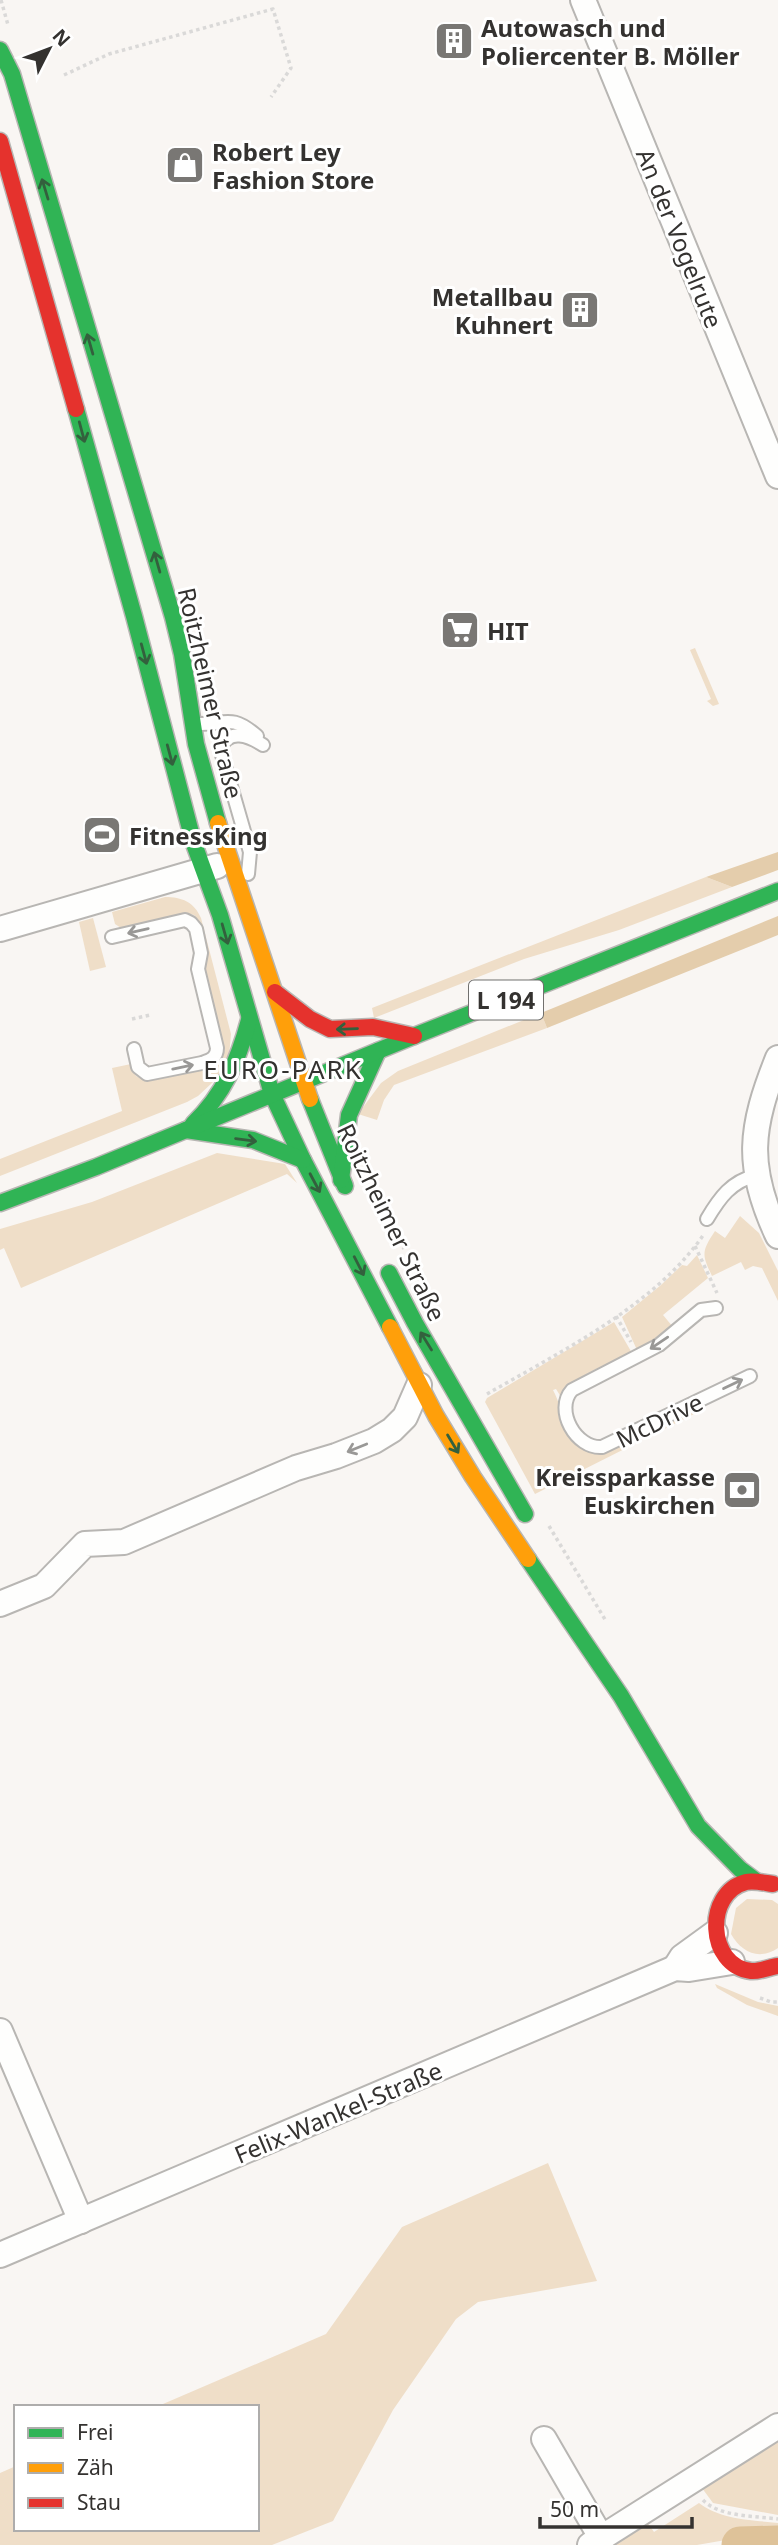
<svg xmlns="http://www.w3.org/2000/svg" width="778" height="2545" font-family="'Noto Sans',sans-serif">
<style>
.green{fill:#efdec8}
.forest{fill:#e4cdac}
.lines{fill:none;stroke-linecap:round;stroke-linejoin:round}
.river{stroke:#dec299;stroke-width:37}
.lane-casing{stroke:#b8b6b3;stroke-width:16}
.street-casing{stroke:#b8b6b3;stroke-width:28}
.fast-casing{stroke:#b8b6b3;stroke-width:19}
.slow-casing{stroke:#b8b6b3;stroke-width:19}
.jam-casing{stroke:#b8b6b3;stroke-width:19}
.path{stroke:#dad9d8;stroke-width:3.5;stroke-dasharray:3.5 3.5;stroke-linecap:butt}
.lane{stroke:#fefefd;stroke-width:12}
.street{stroke:#fefefd;stroke-width:24}
.fast{stroke:#30b455;stroke-width:16}
.slow{stroke:#ff9f0a;stroke-width:16}
.jam{stroke:#e5322d;stroke-width:16}
.oneway{stroke:#33603d}
.oneway2{stroke:#999896}
.labels{text-anchor:middle;dominant-baseline:central;stroke-width:6;stroke-linejoin:round;paint-order:stroke}
.shield{fill:#fff;stroke:#71706e;stroke-width:2}
.shield-label{font-size:23px;font-weight:bold;fill:#343230}
.poi-label{font-size:24px;font-weight:bold;fill:#343230;stroke:#fff;text-anchor:start}
.street-label{font-size:24px;fill:#343230;stroke:#fff}
.neighbourhood-label{font-size:26px;letter-spacing:2px;fill:#343230;stroke:#fff}
</style>
<rect width="100%" height="100%" fill="#f9f6f3"/>
<g class="green">
<path d="M695,648L719,704L713,706L707,701L711,699L690,650Z"/>
<path d="M706,877L732,887L619,930L524,959L374,1018L372,1008Z"/>
<path d="M165,897C182,897 194,902 201,918L231,1034L228,1068L198,1096L187,1102L0,1176V1159L122,1111L112,1068L131,1064L136,1076L147,1081L211,1066L221,1059L222,1048L203,970L206,950L200,922L194,915L185,913L121,928L115,924L112,912Z"/>
<path d="M93,918L106,967L90,971L79,922Z"/>
<path d="M541,1013L547,1028L394,1085L384,1100L377,1120L358,1114L381,1083L398,1071Z"/>
<path d="M217,1153L285,1164L297,1183L287,1174L21,1288L4,1248L0,1250V1229L92,1202Z"/>
<path d="M740,1216L759,1233L778,1271V1301L762,1268L753,1266L745,1270L741,1262L712,1276C702,1255 701,1252 715,1231L725,1238Z"/>
<path d="M697,1255L708,1278L663,1315L673,1327L657,1340L637,1350L622,1317L661,1285L682,1265L687,1266Z"/>
<path d="M614,1322L632,1353C613,1362 569,1377 561,1397L556,1389L553,1390C565,1412 565,1448 595,1452L694,1409L696,1413L535,1494L485,1402L487,1398Z"/>
<path d="M747,1899L772,1900L778,1904V1948C759,1961 741,1952 731,1934L736,1908Z"/>
<path d="M715,1984L758,2002L778,2006V2016L747,2005L717,1988Z"/>
<path d="M548,2163L597,2281L478,2302L456,2319L393,2410L333,2521L272,2545H0V2473L16,2466V2529H257V2407H156L326,2334L402,2227Z"/>
<path d="M778,2434V2515L713,2503L699,2484Z"/>
<path d="M699,2503C721,2520 752,2520 778,2523V2537H743L697,2545H602L645,2519L654,2532Z"/>
</g>
<g class="forest">
<path d="M778,852V870L732,887L706,877Z"/>
<path d="M778,916V935L547,1028L541,1013Z"/>
</g>
<g class="lines">
<path class="river" d="M740,2545L778,2544"/>
<g class="lane-casing">
<g id="lane">
<path d="M197,724C226,725 230,713 257,736"/>
<path d="M248,874L250,852L220,748C229,728 249,736 263,745"/>
<path d="M112,937L185,920L191,923L196,929L201,953L198,969L217,1048C217,1058 210,1060 202,1063L147,1074L138,1067L134,1049"/>
<path d="M707,1219C720,1197 731,1182 756,1175"/>
<path d="M716,1308L701,1310L659,1345L572,1390C554,1410 576,1449 602,1447L750,1376"/>
</g>
</g>
<g class="street-casing">
<g id="street">
<path d="M583,0L778,476"/>
<path d="M0,929L217,866"/>
<path d="M778,1058C750,1128 745,1166 778,1236"/>
<path d="M0,1604L44,1586L85,1544L124,1542L296,1468L336,1456L374,1441L392,1430L405,1417L419,1385"/>
<path d="M675,1968L682,1957L715,1933"/>
<path d="M0,2031L81,2221"/>
<path d="M0,2255L675,1968L689,1969L732,1962"/>
<path d="M544,2439L602,2539"/>
<path d="M590,2545L778,2426"/>
</g>
</g>
<g class="fast-casing">
<g id="fast">
<path d="M0,50L12,74L173,617L182,654L196,744L218,823"/>
<path d="M76,409L134,616L194,844L220,915L272,1094L303,1160L390,1327"/>
<path d="M310,1099L345,1186"/>
<path d="M193,1124C224,1094 238,1061 249,1020"/>
<path d="M186,1130L253,1140L303,1160"/>
<path d="M341,1180L349,1115L378,1051"/>
<path d="M0,1203L96,1167L414,1036L778,891"/>
<path d="M389,1273L415,1323L525,1514"/>
<path d="M528,1559L621,1696L698,1826L740,1869L756,1881"/>
</g>
</g>
<g class="slow-casing">
<g id="slow">
<path d="M218,823L310,1099"/>
<path d="M390,1327L436,1416L473,1477L528,1559"/>
</g>
</g>
<g class="jam-casing">
<g id="jam">
<path d="M0,141L76,409"/>
<path d="M275,992L310,1019L330,1029L373,1027L414,1036"/>
<path d="M773,1884C765,1883 754,1880 746,1882C704,1893 707,1966 751,1971C759,1972 770,1967 778,1966"/>
</g>
</g>
<g class="path">
<path d="M1,0L8,25"/>
<path d="M64,75L109,54L273,9L291,68L271,97"/>
<path d="M132,1019L150,1015"/>
<path d="M373,1184L404,1249"/>
<path d="M695,1246L717,1293"/>
<path d="M616,1316L631,1342"/>
<path d="M487,1394C560,1352 656,1305 704,1234"/>
<path d="M549,1526L606,1621"/>
<path d="M760,1998L771,2002H778"/>
<path d="M703,2500C719,2517 756,2516 778,2519"/>
</g>
<use href="#lane" class="lane"/>
<use href="#street" class="street"/>
<use href="#fast" class="fast"/>
<use href="#slow" class="slow"/>
<use href="#jam" class="jam"/>
</g>
<defs><path id="oneway-shaft" d="M-6 0H5M1.5-3L5.5 0L1.5 3" fill="none" stroke-width="1.6" stroke-linecap="round" stroke-linejoin="round" transform="scale(1.75)"/></defs>
<g class="oneway">
<use href="#oneway-shaft" transform="translate(45 189) rotate(-107)"/>
<use href="#oneway-shaft" transform="translate(90 344) rotate(-106)"/>
<use href="#oneway-shaft" transform="translate(82 432) rotate(75)"/>
<use href="#oneway-shaft" transform="translate(157 562) rotate(-106)"/>
<use href="#oneway-shaft" transform="translate(144 654) rotate(75)"/>
<use href="#oneway-shaft" transform="translate(170 755) rotate(75)"/>
<use href="#oneway-shaft" transform="translate(225 934) rotate(74)"/>
<use href="#oneway-shaft" transform="translate(347 1029) rotate(178)"/>
<use href="#oneway-shaft" transform="translate(246 1140) rotate(8)"/>
<use href="#oneway-shaft" transform="translate(315 1183) rotate(62)"/>
<use href="#oneway-shaft" transform="translate(359 1266) rotate(63)"/>
<use href="#oneway-shaft" transform="translate(426 1341) rotate(-122)"/>
<use href="#oneway-shaft" transform="translate(453 1444) rotate(59)"/>
</g>
<g class="oneway2">
<use href="#oneway-shaft" transform="translate(138 931) rotate(167)"/>
<use href="#oneway-shaft" transform="translate(183 1067) rotate(-12)"/>
<use href="#oneway-shaft" transform="translate(659 1343) rotate(146)"/>
<use href="#oneway-shaft" transform="translate(733 1384) rotate(-26)"/>
<use href="#oneway-shaft" transform="translate(357 1448) rotate(158)"/>
</g>
<defs>
<g id="building-square" transform="scale(2.0125)"><rect x="-9" y="-9" width="18" height="18" rx="4" fill="#797774" stroke="#fff"/><path d="M-4-6H4V6H1V3H-1V6H-4ZM-2.5-4.3h1.7v1.8h-1.7ZM.8-4.3h1.7v1.8H.8ZM-2.5-1h1.7V.8h-1.7ZM.8-1h1.7V.8H.8Z" fill="#fff"/></g>
<g id="shop-square" transform="scale(2.0125)"><rect x="-9" y="-9" width="18" height="18" rx="4" fill="#797774" stroke="#fff"/><path d="M-5-2.5h2.3a2.7 3.5 0 0 1 5.4 0H5L5.5 6h-11ZM-1.5-2.5h3a1.5 2.3 0 0 0-3 0Z" fill="#fff"/></g>
<g id="supermarket-square" transform="scale(2.0125)"><rect x="-9" y="-9" width="18" height="18" rx="4" fill="#797774" stroke="#fff"/><path d="M-6-5.5h2.5l.6 2H6L4.5 2H-2.5L-4.4-4H-6ZM-1.5 3.2a1.3 1.3 0 1 0 .1 0ZM3 3.2a1.3 1.3 0 1 0 .1 0Z" fill="#fff"/></g>
<g id="stadium-square" transform="scale(2.0125)"><rect x="-9" y="-9" width="18" height="18" rx="4" fill="#797774" stroke="#fff"/><path d="M0-5a6.5 5 0 1 0 0 10a6.5 5 0 1 0 0-10ZM-3.5-1.8h7v3.6h-7Z" fill="#fff"/></g>
<g id="bank-square" transform="scale(2.0125)"><rect x="-9" y="-9" width="18" height="18" rx="4" fill="#797774" stroke="#fff"/><path d="M-6-4H6V4H-6ZM0-2.3a2.3 2.3 0 1 0 0 4.6a2.3 2.3 0 1 0 0-4.6Z" fill="#fff"/></g>
</defs>
<g fill-rule="evenodd">
<use href="#building-square" x="454" y="41"/>
<use href="#shop-square" x="185" y="165"/>
<use href="#building-square" x="580" y="310"/>
<use href="#supermarket-square" x="460" y="630"/>
<use href="#stadium-square" x="102" y="835"/>
<use href="#bank-square" x="742" y="1490"/>
</g>
<g class="labels">
<rect class="shield" x="469" y="980.5" width="74" height="39" rx="5"/>
<g class="shield-label">
<text x="506" y="1000">L 194</text>
</g>
<g class="poi-label">
<text x="481" y="27">Autowasch und<tspan x="481" dy="28">Poliercenter B. Möller</tspan></text>
<text x="212" y="151">Robert Ley<tspan x="212" dy="28">Fashion Store</tspan></text>
<text x="553" y="296" text-anchor="end">Metallbau<tspan x="553" dy="28">Kuhnert</tspan></text>
<text x="487" y="630">HIT</text>
<text x="129" y="835">FitnessKing</text>
<text x="715" y="1476" text-anchor="end">Kreissparkasse<tspan x="715" dy="28">Euskirchen</tspan></text>
</g>
<g class="street-label">
<text transform="translate(680 238) rotate(68)">An der Vogelrute</text>
<text transform="translate(211 693) rotate(77)">Roitzheimer Straße</text>
<text transform="translate(392 1222) rotate(64)">Roitzheimer Straße</text>
<text transform="translate(659 1420) rotate(-26)">McDrive</text>
<text transform="translate(338 2112) rotate(-23)">Felix-Wankel-Straße</text>
</g>
<g class="neighbourhood-label">
<text x="283" y="1069">EURO-PARK</text>
</g>
</g>
<rect x="14" y="2405" width="245" height="126" fill="#ffffff" stroke="#aeadac" stroke-width="2"/>
<rect x="28" y="2428" width="35" height="10" fill="#30b455" stroke="#aeadac" stroke-width="2"/>
<text x="77" y="2440" font-size="21" fill="#343230">Frei</text>
<rect x="28" y="2463" width="35" height="10" fill="#ff9f0a" stroke="#aeadac" stroke-width="2"/>
<text x="77" y="2475" font-size="21" fill="#343230">Zäh</text>
<rect x="28" y="2498" width="35" height="10" fill="#e5322d" stroke="#aeadac" stroke-width="2"/>
<text x="77" y="2510" font-size="21" fill="#343230">Stau</text>
<g transform="translate(49 49) rotate(48)" stroke="#ffffff" stroke-width="5" paint-order="stroke">
<path d="M0-5L12 26L0 18L-12 26Z" fill="#343230"/>
<text y="-10" font-size="19" font-weight="bold" text-anchor="middle" fill="#343230">N</text>
</g>
<path d="M540 2517v10h152v-10" fill="none" stroke="#343230" stroke-width="3.5"/>
<text x="550" y="2517" font-size="21" fill="#343230" stroke="#ffffff" stroke-width="5" paint-order="stroke">50 m</text>
</svg>
